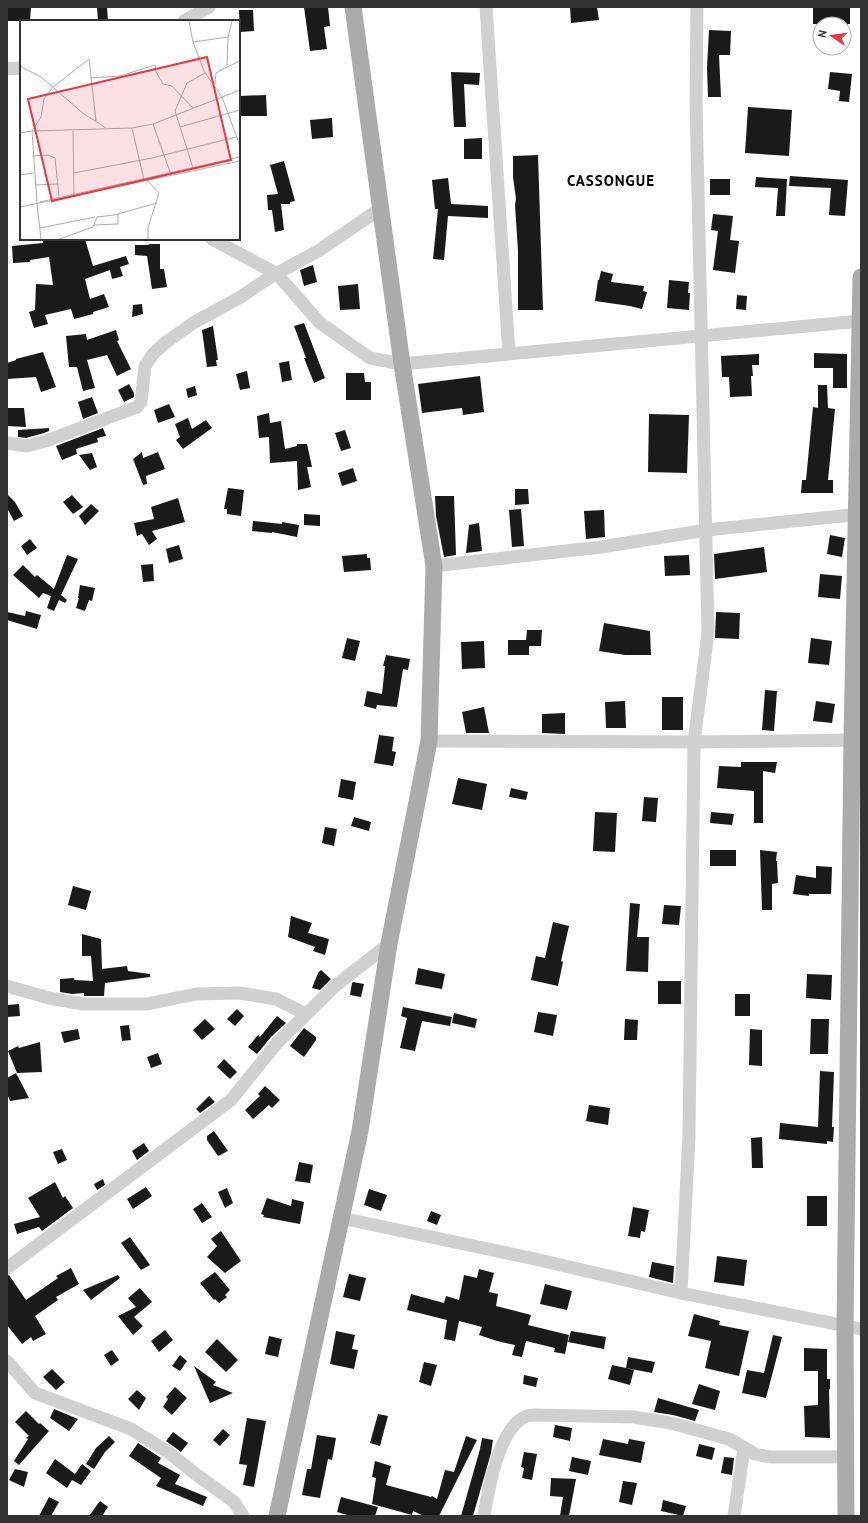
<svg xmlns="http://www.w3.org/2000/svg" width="868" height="1523" font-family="'PT Sans',sans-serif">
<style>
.building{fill:#1a1a1a}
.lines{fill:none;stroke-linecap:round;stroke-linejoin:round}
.minor{stroke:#d0d0d0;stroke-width:13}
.major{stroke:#ababab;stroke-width:17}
.labels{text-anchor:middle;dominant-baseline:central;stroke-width:4;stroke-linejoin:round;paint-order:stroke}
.district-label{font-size:15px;font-weight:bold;letter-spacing:1px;fill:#000;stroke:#fff}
.inset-road{fill:none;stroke:#adadad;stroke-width:1}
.view{fill:#e63946;fill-opacity:0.15;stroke:#e63946;stroke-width:2}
.inset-edge{fill:none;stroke:#333;stroke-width:2}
</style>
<rect width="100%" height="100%" fill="#fff"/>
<g class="building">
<path d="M7,7H31L30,21H7Z"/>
<path d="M97,7H107L108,21H98Z"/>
<path d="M304,7H328L330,26L324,27L327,49L310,51Z"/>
<path d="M570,7H597L599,20L571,23Z"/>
<rect x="813" y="7" width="37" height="17"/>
<path d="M239,10H253L254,31L240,32Z"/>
<path d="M709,30L731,31L730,55H719L721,97H708L707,68Z"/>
<path d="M451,72L480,73L479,85L464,84L466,127H454Z"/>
<path d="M830,72L852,74L849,102L839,101L840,91L828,89Z"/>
<path d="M266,95L267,116H239V96Z"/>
<path d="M748,107L792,110L789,156L745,153Z"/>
<path d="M332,118L333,137L312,139L310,120Z"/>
<path d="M482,138V159H464V139Z"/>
<path d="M538,155L543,310H518V251L515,205L516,199L513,177V156Z"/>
<path d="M284,161L295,201L290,202V204H281L284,230L275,232L272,210H268L267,195L278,194L270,165Z"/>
<path d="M790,176L848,180L845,216L829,215L831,188L789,186Z"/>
<path d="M756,177L787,179L785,216H776L778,188L755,187Z"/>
<path d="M448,178L451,204L488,206V218L448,216L444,260L433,259L438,209H435L432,180Z"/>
<rect x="710" y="179" width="20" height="16"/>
<path d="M713,214L733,216L730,240L739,241L735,273L713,270L718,231L711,230Z"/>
<path d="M52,239H85L93,266L126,256L129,264L120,267L123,276L112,279L110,270L85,279L90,299L104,294L109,307L93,312V314L74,319L71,309L45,315L48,324L34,328L29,312L35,310L36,284L53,285L49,257L30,260V262L13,263L12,246L43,243V241Z"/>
<path d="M149,244H160V269H164L167,287L152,289L147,256L135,255V245H149Z"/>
<path d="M313,265L317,282L304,286L300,270Z"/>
<path d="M601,271L613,274L611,282L644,286L643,291L647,292L642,309L630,306L595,301L598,280H599Z"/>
<path d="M669,280L689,282L688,293H690L689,310L667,308Z"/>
<path d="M358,284L360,309L340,310L338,286Z"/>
<path d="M737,295L747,296L746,310L736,309Z"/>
<path d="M142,304L143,314L132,317L133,305Z"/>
<path d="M304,323L325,378L314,383L304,358H306L294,326Z"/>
<path d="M213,326L218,360H216L217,366L207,367L202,330Z"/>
<path d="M116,330L119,340L117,341L131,369L117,376L107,355L87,360L95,388L83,391L77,367H69L66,336L86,334L87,340Z"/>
<path d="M43,352L56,387L41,392L36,377L7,379V363L16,360V359Z"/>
<path d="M814,353L847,354V388H833V368H814Z"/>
<path d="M759,354V365H752L753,376H751L752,396L730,397L729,377H722L721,356Z"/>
<path d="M289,361L292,380L282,382L279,363Z"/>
<path d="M247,371L250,388L240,390L236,374Z"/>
<path d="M346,373H364L365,382H371V400H346Z"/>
<path d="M480,376L484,412L463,415L462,408L422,413L418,384Z"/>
<path d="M129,384L134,393V397L124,402L118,390Z"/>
<path d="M818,385H827L828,408L835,409L828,480H833V493H801L802,480H806L813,407L818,408Z"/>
<path d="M195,386L197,395L188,398L186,389Z"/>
<path d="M92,397L98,413L83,419L78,402Z"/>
<path d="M169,404L175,417L158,423L154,410Z"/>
<path d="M7,408H24L26,427L7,426Z"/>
<path d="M269,413L270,423L281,421L285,449L297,446V444H307L312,467H307L311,487L298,490L297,461L270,463L269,437L259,438L257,416Z"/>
<path d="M649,414L689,415L687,473L648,472Z"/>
<path d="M188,418L192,429L206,420L212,428L183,449L176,440L180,437L175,424Z"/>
<path d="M49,428V431L44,433L26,438L18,437V430Z"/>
<path d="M103,428L106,436L97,438L98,442L76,449L77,454L62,460L56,446Z"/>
<path d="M345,430L351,448L341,451L335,433Z"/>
<path d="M142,452L143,458L158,452L165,469L146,476L147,484L143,485L133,459Z"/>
<path d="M92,453L97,467L90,470L79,455Z"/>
<path d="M353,468L357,481L342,486L338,473Z"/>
<path d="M228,488L244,490L241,516L227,514V509H224Z"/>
<path d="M515,489H528L529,504L515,505Z"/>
<path d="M7,494L15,502L23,516L14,521L7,508Z"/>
<path d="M72,495L83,507L73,514L63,502Z"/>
<path d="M435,496H454L456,555L444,557L436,516Z"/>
<path d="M178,498L185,522L152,531L157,539L149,545L142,534L137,536L134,523L154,519L151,507Z"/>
<path d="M91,504L99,511L85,525L79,516Z"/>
<path d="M521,509L524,546L512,547L509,510Z"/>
<path d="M604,510L605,537L586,539L584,511Z"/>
<path d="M304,514L320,515V526L304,525Z"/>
<path d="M253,521L282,524V522L299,525L297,537L272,532V533L252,531Z"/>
<path d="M479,523L482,551L466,553L469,525Z"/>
<path d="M830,535L845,538L842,557L827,554Z"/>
<path d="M30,539L37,548L27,555L21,546Z"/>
<path d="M179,545L183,559L169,563L166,549Z"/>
<path d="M764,547L767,572L715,579L714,554Z"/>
<path d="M367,554V558H370L371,570L344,572L342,556Z"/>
<path d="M67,555L78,559L61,595L67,600L65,603L59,600L54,611L47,608L51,596L43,593L39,598L13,575L23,565L35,577L37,575L54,589Z"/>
<path d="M689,555L690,575L665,576L664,556Z"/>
<path d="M153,564L154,581L143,582L141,565Z"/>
<path d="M820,574L842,576L840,599L818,597Z"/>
<path d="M80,585L95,588L92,601L89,600L85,611L76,608L79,598H78Z"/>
<path d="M26,611L41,615L37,629L7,620V612L25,616Z"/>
<path d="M716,612L740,613L739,639L715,638Z"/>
<path d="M604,623L650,631L651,655H625L599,651Z"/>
<path d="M527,630H542L541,646H529V655H508V640H526Z"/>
<path d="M347,638L360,641L355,661L342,658Z"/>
<path d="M811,638L832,641L829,665L808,663Z"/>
<path d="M484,641L485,668L462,669L461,642Z"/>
<path d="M386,655L410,659L408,670L403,669L397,707L377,705L376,709L364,706L367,691L382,694L385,666H383Z"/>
<path d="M765,690L777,691L774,731L762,730Z"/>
<rect x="662" y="697" width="21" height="33"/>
<path d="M625,701L626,728H606L605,702Z"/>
<path d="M816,701L835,704L832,723L813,721Z"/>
<path d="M484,707L489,733H466L462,712Z"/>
<path d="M565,713V734L542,733V714Z"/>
<path d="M379,735L394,737L392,751L396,752L393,766L374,763Z"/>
<path d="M741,762H777L775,773L763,771V823H754V791L717,788L719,766L741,767Z"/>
<path d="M458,778L487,784L482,810L452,804Z"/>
<path d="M341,779L356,782L353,800L338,797Z"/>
<path d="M511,788L528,792L526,800L509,797Z"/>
<path d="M644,797L658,798L656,822L642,821Z"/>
<path d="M595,812L617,813L615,852L593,851Z"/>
<path d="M711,812L734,814L732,825L710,823Z"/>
<path d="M354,817L371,822L369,831L351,826Z"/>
<path d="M325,827L337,829L334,846L322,843Z"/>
<rect x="710" y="850" width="26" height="16"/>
<path d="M760,850L777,852L776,861H777L778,883L772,884V910H762Z"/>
<path d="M816,866L832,867L831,894H809V896L793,894L796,875L816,878Z"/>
<path d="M73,886L91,891L86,910L68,905Z"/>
<path d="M630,903L640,904L637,937H649L648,972L626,971Z"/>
<path d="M664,905L681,906L679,925L662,924Z"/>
<path d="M291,916L312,923L308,933L329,939L325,955L313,951L315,947L288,937Z"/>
<path d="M553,922L569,926L561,961L563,962L558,986L531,980L536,956L545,958Z"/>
<path d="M82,934L101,939L102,969L127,966L128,971L150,974V977L105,983L104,996H84V993L72,994L60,992V979L74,978V980L93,981L91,956H82Z"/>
<path d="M418,968L445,974L442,989L415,984Z"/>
<path d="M321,970L331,979L320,990L312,988L318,973Z"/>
<path d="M807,974L832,975L831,1000L806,998Z"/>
<rect x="658" y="981" width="23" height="23"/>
<path d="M353,982L364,984L361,997L350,995L352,983Z"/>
<rect x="735" y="994" width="15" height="22"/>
<path d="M19,1004L20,1016L7,1017V1005Z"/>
<path d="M403,1007L452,1017L450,1026L422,1021L415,1051L400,1048L407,1018L401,1016Z"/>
<path d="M237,1009L244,1016L235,1026L227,1019Z"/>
<path d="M538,1012L557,1015L553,1036L534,1032Z"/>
<path d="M454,1013L477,1019L475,1028L452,1023Z"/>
<path d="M277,1016L286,1023L271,1037L257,1054L248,1047L258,1035L260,1037Z"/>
<path d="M205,1019L215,1029L202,1040L193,1030Z"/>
<path d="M625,1019L638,1020L637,1040H624Z"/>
<path d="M811,1019H829L828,1054H810Z"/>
<path d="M129,1025L131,1040L122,1041L120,1026Z"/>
<path d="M304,1028L316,1037V1040L304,1057L290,1046Z"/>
<path d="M78,1029L80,1039L64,1043L61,1032Z"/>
<path d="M750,1029L762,1030V1066L749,1065Z"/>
<path d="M40,1042L42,1072L17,1073L8,1051L18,1046L19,1048Z"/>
<path d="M158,1053L162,1064L151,1068L147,1057Z"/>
<path d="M224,1059L237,1072L230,1079L217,1067Z"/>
<path d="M820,1071L834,1072L832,1127H834L833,1142L827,1141V1144L779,1139L780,1123L818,1127Z"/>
<path d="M16,1073L29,1098L10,1101L7,1094V1078Z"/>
<path d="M265,1086L280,1100L272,1108L269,1105L253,1119L245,1110L260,1096L258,1094Z"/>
<path d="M209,1096L215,1102L200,1113L196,1109Z"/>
<path d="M589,1105L610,1108L608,1125L586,1121Z"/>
<path d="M214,1131L228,1151L218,1156L207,1140V1136Z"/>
<path d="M762,1137L763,1168H752L751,1138Z"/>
<path d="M144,1143L149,1151L137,1160L132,1151Z"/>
<path d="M62,1149L67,1160L58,1164L53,1152Z"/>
<path d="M299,1162L313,1165L310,1183L295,1181Z"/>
<path d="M103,1179L105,1185L97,1190L94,1184Z"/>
<path d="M55,1182L63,1198L65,1196L73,1208L42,1231L39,1227L17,1234L14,1224L40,1217L28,1198Z"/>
<path d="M146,1187L152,1196L133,1209L127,1199Z"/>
<path d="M227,1188L233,1203L225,1208L218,1192Z"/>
<path d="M369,1189L387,1195L381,1211L364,1205Z"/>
<rect x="807" y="1196" width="20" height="30"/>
<path d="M267,1198L291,1206L292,1199L304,1202L300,1224L263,1217L264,1215L261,1214Z"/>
<path d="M202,1203L212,1217L202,1223L193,1209Z"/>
<path d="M633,1207L649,1210L645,1232L641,1231L640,1238L628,1236Z"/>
<path d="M431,1211L441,1215L437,1225L427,1221Z"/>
<path d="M221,1231L241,1261L225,1273L207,1257L217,1246L211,1239Z"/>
<path d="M130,1237L150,1265L141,1270L121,1243Z"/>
<path d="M717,1256L747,1260L744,1286L714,1282Z"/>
<path d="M652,1262L674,1266L673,1283L649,1277Z"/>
<path d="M71,1268L79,1284L56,1297L58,1300L35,1316L46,1334L33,1341L31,1337L22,1344L7,1325V1276L9,1275L26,1300L58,1278L56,1276Z"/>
<path d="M479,1269L494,1273L489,1292L498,1294L496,1306L531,1315L528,1325L569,1335L565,1354L554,1352L555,1348L526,1341L522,1357L512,1355L515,1345L497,1341L479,1335L482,1327L459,1321L455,1341L444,1339L447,1320L407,1310L411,1294L444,1303L446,1296L459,1300L464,1275L477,1278Z"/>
<path d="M215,1272L230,1290L225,1295L227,1297L219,1303L215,1299L214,1300L200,1283Z"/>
<path d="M349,1274L366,1278L360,1301L343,1297Z"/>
<path d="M118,1275L120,1278L91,1300L83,1290Z"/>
<path d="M545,1284L572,1291L567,1310L540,1304Z"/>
<path d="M140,1288L152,1302L134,1317L143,1326L133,1335L118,1316L136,1307L128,1298Z"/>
<path d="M694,1314L720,1321L719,1325L749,1331L739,1376L705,1368L711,1341L688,1336Z"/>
<path d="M165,1330L173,1340L159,1352L151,1341Z"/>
<path d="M336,1331L355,1335L352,1349L358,1350L354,1369L330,1364Z"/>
<path d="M571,1331L606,1337L604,1349L568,1342Z"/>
<path d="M773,1335L782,1337L766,1398L742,1393L747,1370L764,1373Z"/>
<path d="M269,1336L282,1339L278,1357L265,1354Z"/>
<path d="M217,1339L238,1360L226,1372L205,1352Z"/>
<path d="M804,1348L827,1349V1379H830V1389H829L830,1438L805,1437L804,1406L818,1405V1371H804Z"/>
<path d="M112,1350L119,1360L111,1366L104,1355Z"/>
<path d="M180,1355L187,1361L180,1371L172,1366Z"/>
<path d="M628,1357L655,1362L652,1373L626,1368L634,1370L630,1385L608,1379L612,1365L626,1368Z"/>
<path d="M424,1362L437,1365L431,1386L419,1382Z"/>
<path d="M194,1366L216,1382L213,1385L233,1393L210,1403Z"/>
<path d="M52,1369L65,1382L56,1390L43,1377Z"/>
<path d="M524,1375L538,1378L536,1387L523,1384Z"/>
<path d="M699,1384L720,1391L715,1410L692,1404Z"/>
<path d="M175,1387L187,1398L172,1415L163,1407L168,1399L166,1397Z"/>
<path d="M137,1390L146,1398L139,1410L128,1399Z"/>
<path d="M658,1398L699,1410L695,1421L673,1415L654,1412Z"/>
<path d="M54,1409L78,1419L69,1431L50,1418Z"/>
<path d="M26,1411L39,1424L40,1423L49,1431L19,1465L14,1461L28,1439L26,1438L29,1436L15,1422Z"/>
<path d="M378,1414L388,1416L380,1446L370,1443Z"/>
<path d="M247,1418L266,1421L254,1487L243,1485L247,1465L239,1464Z"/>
<path d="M555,1425L572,1428L570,1441L553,1437Z"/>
<path d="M223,1429L230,1435L220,1446L213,1440Z"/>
<path d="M173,1432L188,1443L181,1452L166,1441Z"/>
<path d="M317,1435L336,1438L332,1460L328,1459L320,1498L302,1495L307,1469H311Z"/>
<path d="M109,1436L115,1442L105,1452L94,1469L86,1464L96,1448Z"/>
<path d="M466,1436L477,1440L439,1516H424L413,1511L412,1515L372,1504L376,1478L372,1477L375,1461L391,1466L386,1485L431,1497L432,1496L437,1499L445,1470L454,1472Z"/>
<path d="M482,1438L493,1440L491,1453L473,1516H461L480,1449Z"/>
<path d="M603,1439L628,1444L629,1439L645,1442L641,1463L599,1455Z"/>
<path d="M138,1443L161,1458L158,1463L180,1475L175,1484L207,1497L203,1506L156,1486L161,1478L129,1456Z"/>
<path d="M699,1444L715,1448L712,1460L696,1456Z"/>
<path d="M524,1452L537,1454L532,1480L522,1478L524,1468L521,1467Z"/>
<path d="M572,1457L591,1461L588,1475L569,1471Z"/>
<path d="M724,1457L734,1458L732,1475L721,1473Z"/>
<path d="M55,1459L75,1474L73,1477L82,1464L91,1471L81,1485L72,1480L67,1488L46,1473Z"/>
<path d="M15,1469L28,1472L24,1487L9,1480Z"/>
<path d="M551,1478L576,1479L569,1516H560L563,1497L550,1496Z"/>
<path d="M623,1481L637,1483L632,1505L619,1502Z"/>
<path d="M49,1497L59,1502L51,1516H39Z"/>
<path d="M341,1497L378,1507L375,1516H351L337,1512Z"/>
<path d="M663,1500L686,1506L683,1516L661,1511Z"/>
<path d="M100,1501L108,1507L102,1516H89Z"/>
</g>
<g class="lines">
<g class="minor">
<path d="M486,7L509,353"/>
<path d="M184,21L209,7"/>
<path d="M7,69L21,68"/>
<path d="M212,239L277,274L320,323L370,358L402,364L861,321"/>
<path d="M7,443L26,446L46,441L137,407L141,402L145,366L153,354L165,343L193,323L239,298L272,276L318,251L380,209"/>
<path d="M434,566L601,547L707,530L861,514"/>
<path d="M429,741L694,742L861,740"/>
<path d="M7,986L49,998L83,1004H147L196,994L239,993L276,999L306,1014"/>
<path d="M341,1218L535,1259L681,1293L861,1329"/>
<path d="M7,1268L231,1100L277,1043L335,986L389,944"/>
<path d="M681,1293L689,1135L694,742L708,633L696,103L697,7"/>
<path d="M7,1361L35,1393L131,1429L168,1452L193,1472L234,1502L243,1516"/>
<path d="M484,1516C488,1490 498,1435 521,1419C525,1416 530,1415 535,1415L633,1417L671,1423L729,1439L755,1454L770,1457H845"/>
<path d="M734,1516L744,1448"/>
</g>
<g class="major">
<path d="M277,1516L360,1131L389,944L429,741L434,566L402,364L353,7"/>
<path d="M846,1516L845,1326L852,739L861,277"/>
</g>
</g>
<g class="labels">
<g class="district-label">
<text x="611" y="180">CASSONGUE</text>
</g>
</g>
<g transform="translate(20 20)">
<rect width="220" height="220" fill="#fff"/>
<path class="inset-road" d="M169,1L173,22M208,17L173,22L184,51L202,77L220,126M0,46L21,57L64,94L86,108M207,47L220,41M71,58L100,56L135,45L136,52L143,64L152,66L173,88M195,64L196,53L207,47L208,17L212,1M133,104L150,152M160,107L220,90M112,108L124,160M53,111L54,175M0,113L12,111L21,97L24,79L33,67L69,39L76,101M12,136L28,135L35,138L39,176M173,148L155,91L167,63L185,53M54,153L132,138L216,117M0,155L13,153M15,165L37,164M20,182L220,137M17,183L12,111L112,108L133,104L220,70M17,184L21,219M0,187L220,141M74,205L98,204V194M20,208L75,197M40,219L73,207L77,197L94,195L137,183M128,219V208L139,173L128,161"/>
<path class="view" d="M187,37L211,140L32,181L8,79Z"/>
<rect width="220" height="220" class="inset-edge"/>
</g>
<rect width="868" height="1523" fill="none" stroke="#333333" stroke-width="16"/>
<g transform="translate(832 36) rotate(283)"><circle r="19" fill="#ffffff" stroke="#adadad"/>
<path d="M0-3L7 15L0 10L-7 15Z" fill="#e63946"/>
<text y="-6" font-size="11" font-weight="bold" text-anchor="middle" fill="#333333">N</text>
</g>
</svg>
